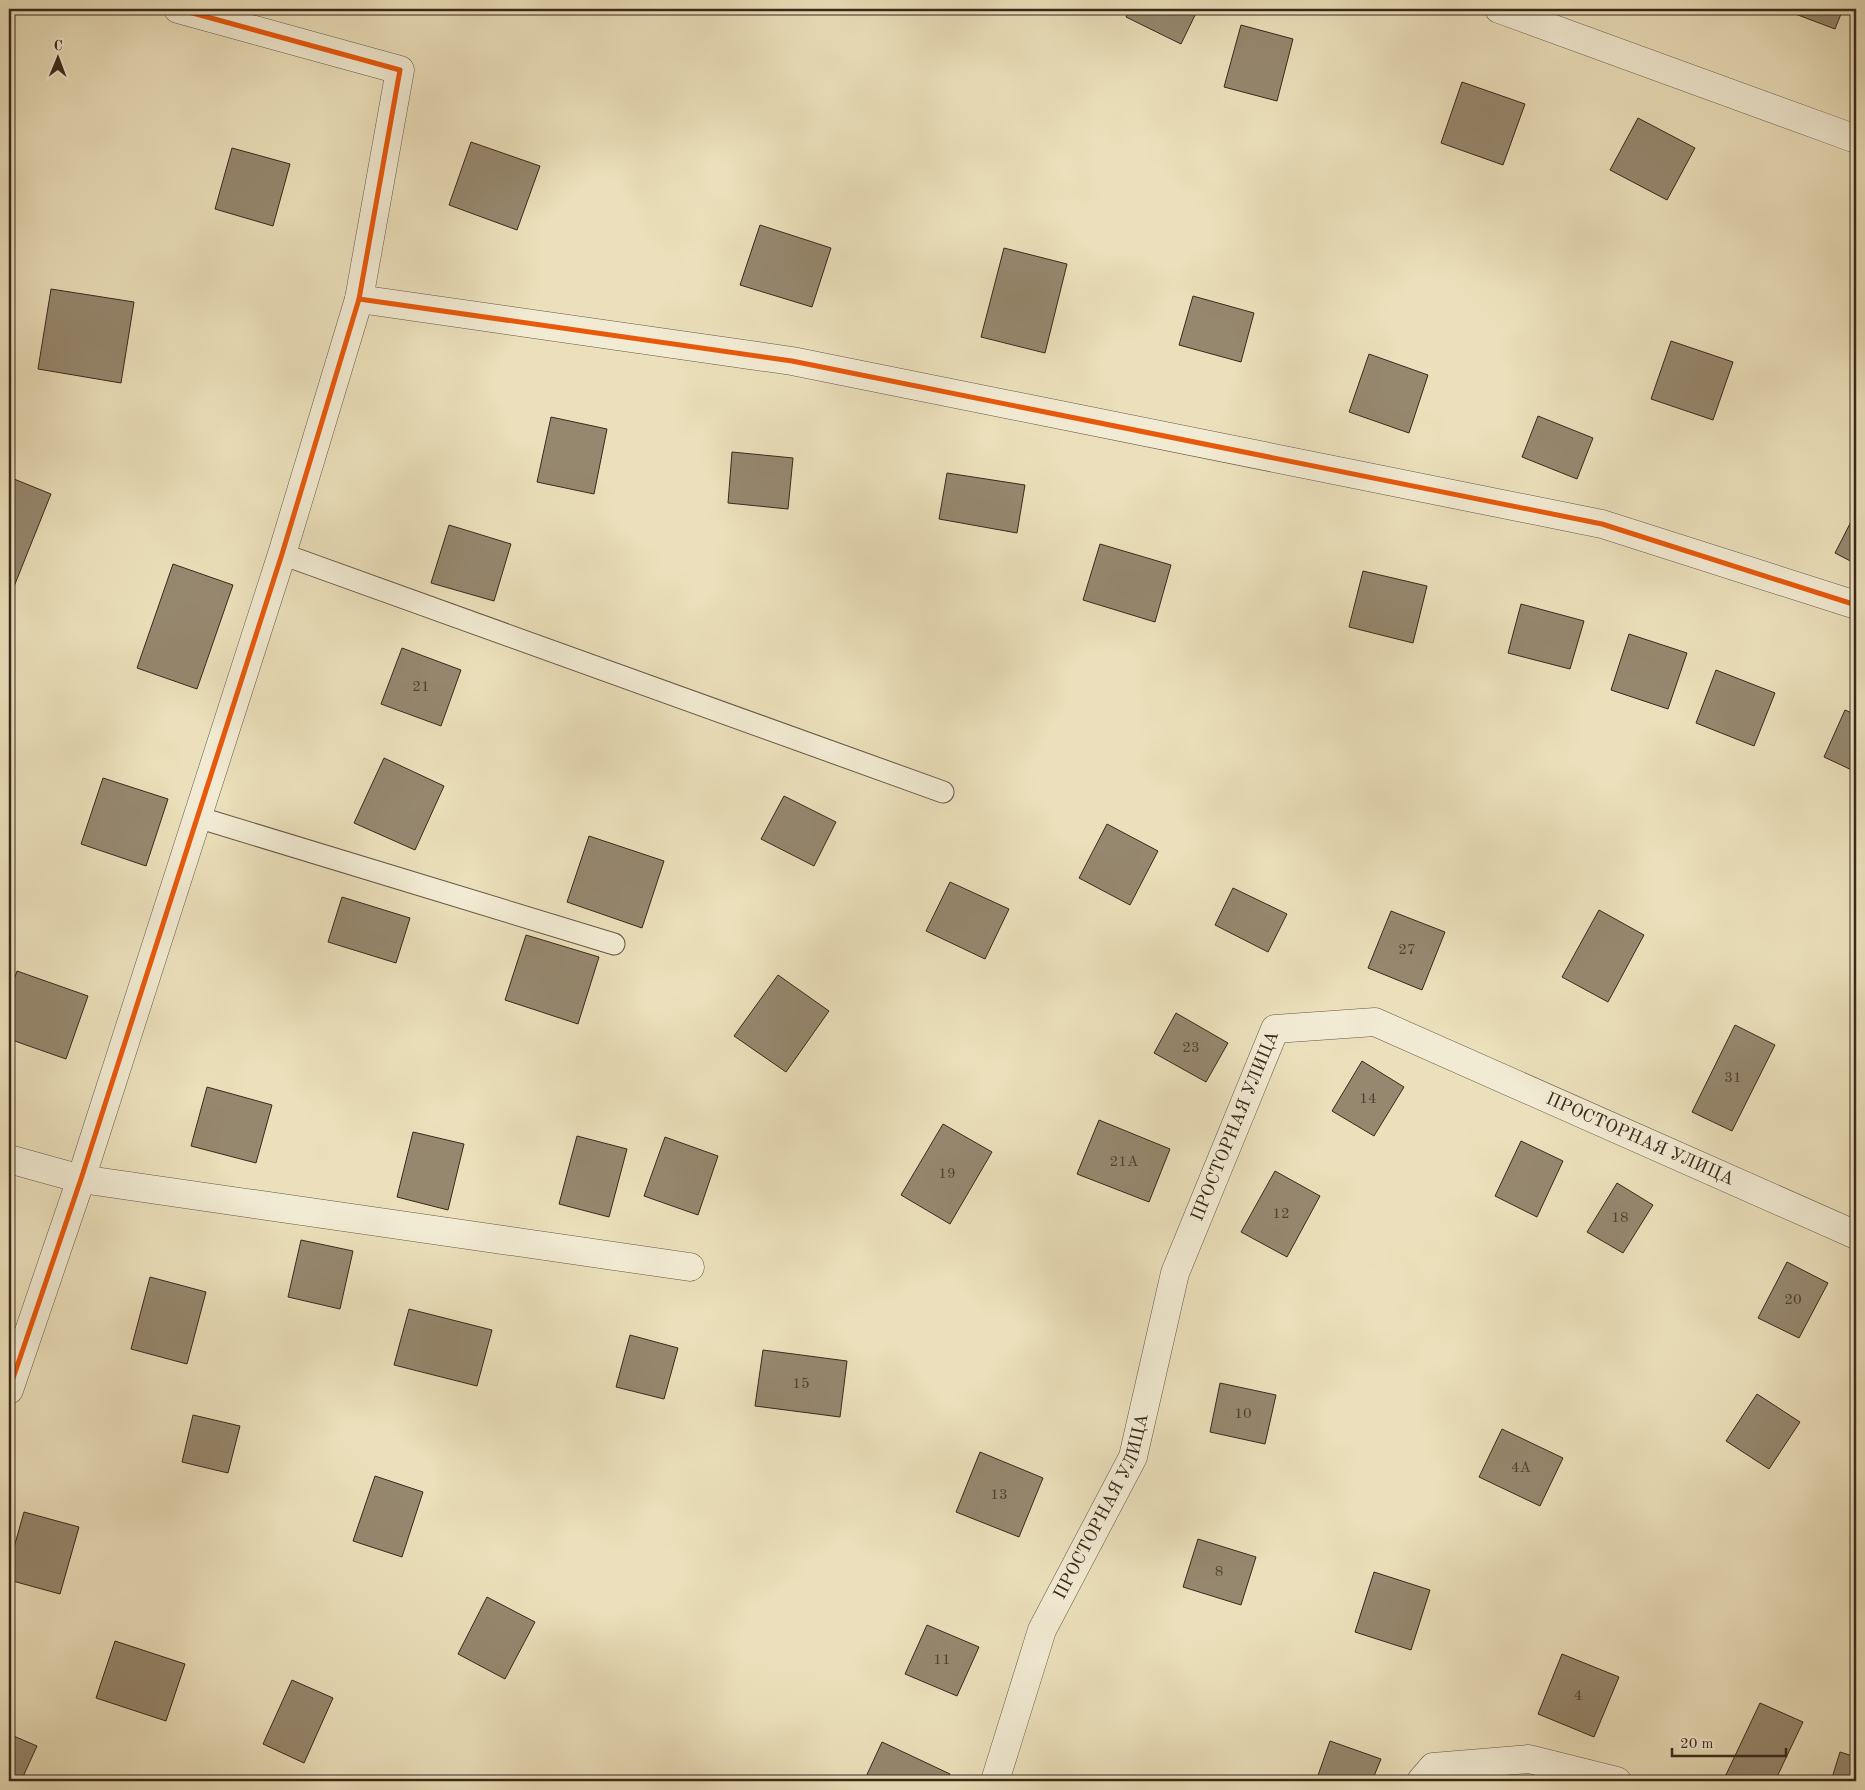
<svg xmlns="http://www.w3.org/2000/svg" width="1865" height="1790" font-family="'Old Standard TT',serif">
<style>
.building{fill:#96886f;stroke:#3a281c}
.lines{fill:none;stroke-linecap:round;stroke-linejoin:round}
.service-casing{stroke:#665644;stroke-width:23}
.minor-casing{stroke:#665644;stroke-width:29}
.service{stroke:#f2ebd3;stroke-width:21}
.minor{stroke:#f2ebd3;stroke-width:28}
.cycleway-casing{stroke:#f2ebd3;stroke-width:8}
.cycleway{stroke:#e8590c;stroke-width:5}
.labels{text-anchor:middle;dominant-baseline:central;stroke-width:5;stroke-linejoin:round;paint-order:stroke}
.number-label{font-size:15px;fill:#514031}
.street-label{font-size:18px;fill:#3a281c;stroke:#f2ebd3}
</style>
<rect width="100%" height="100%" fill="#ebe0bb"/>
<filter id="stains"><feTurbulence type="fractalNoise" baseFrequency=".004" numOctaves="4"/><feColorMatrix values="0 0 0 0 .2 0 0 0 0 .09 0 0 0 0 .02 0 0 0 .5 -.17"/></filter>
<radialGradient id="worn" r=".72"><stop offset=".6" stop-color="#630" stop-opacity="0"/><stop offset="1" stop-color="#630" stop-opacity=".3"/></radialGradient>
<g class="building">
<path d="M1130,9H1198L1181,44L1126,17Z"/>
<path d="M1782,9H1843L1835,29Z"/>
<path d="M1241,25L1293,39L1277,101L1224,87Z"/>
<path d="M1462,82L1525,104L1503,165L1441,143Z"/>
<path d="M1638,118L1695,148L1667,200L1610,170Z"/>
<path d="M471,142L540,166L517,230L449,205Z"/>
<path d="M232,148L290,164L273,226L215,209Z"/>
<path d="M760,225L831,248L812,307L740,285Z"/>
<path d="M1004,248L1067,264L1045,353L981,337Z"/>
<path d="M51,289L134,302L121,383L38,369Z"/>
<path d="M1193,296L1254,313L1241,362L1179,345Z"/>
<path d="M1671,341L1733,362L1713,420L1651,399Z"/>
<path d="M1369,354L1428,375L1409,433L1349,412Z"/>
<path d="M1538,416L1593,438L1577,479L1522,457Z"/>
<path d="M551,417L607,429L594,494L537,482Z"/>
<path d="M732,452L793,458L788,509L728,503Z"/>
<path d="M947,473L1025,485L1017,533L939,519Z"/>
<path d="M9,477L51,494L9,599Z"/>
<path d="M1856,512V564L1835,553Z"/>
<path d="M449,525L511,544L494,601L431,583Z"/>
<path d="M1100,544L1171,565L1155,622L1083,600Z"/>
<path d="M173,564L233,585L197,689L137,668Z"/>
<path d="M1363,571L1427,586L1413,643L1349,627Z"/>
<path d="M1521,604L1584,621L1570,669L1508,653Z"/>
<path d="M1629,634L1687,653L1668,709L1611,690Z"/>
<path d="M402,648L461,670L441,726L381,704Z"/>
<path d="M1716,670L1775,693L1754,746L1696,723Z"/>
<path d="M1845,710L1856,715V772L1824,757Z"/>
<path d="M384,758L444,786L415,850L354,823Z"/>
<path d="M103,778L168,799L146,866L81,844Z"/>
<path d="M784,796L836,822L814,866L761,839Z"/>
<path d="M1107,824L1158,851L1130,905L1079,878Z"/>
<path d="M589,836L664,861L642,928L567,902Z"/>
<path d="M950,882L1009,909L985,959L926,931Z"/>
<path d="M1233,888L1287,914L1268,952L1215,925Z"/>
<path d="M342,897L410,918L396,963L328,942Z"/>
<path d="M1599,910L1644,935L1608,1002L1562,977Z"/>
<path d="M1391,911L1445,932L1422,990L1368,968Z"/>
<path d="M526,935L599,957L578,1024L505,1000Z"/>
<path d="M17,971L88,996L66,1059L9,1039V994Z"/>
<path d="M778,975L829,1011L786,1072L734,1036Z"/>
<path d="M1176,1013L1228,1043L1206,1082L1154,1053Z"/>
<path d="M1735,1025L1775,1045L1732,1131L1692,1112Z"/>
<path d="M1362,1061L1404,1087L1374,1136L1332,1111Z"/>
<path d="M207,1087L272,1105L256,1163L191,1146Z"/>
<path d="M1099,1120L1170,1149L1149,1202L1077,1174Z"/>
<path d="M943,1124L992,1152L950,1224L901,1195Z"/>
<path d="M413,1132L464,1144L448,1210L397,1197Z"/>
<path d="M577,1136L627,1149L609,1217L559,1204Z"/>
<path d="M665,1137L718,1156L698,1215L644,1196Z"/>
<path d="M1521,1141L1563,1161L1537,1217L1495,1196Z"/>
<path d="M1275,1171L1320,1196L1287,1257L1241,1232Z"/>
<path d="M1617,1183L1653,1205L1623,1253L1587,1232Z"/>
<path d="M301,1240L353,1251L340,1309L288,1297Z"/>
<path d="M1787,1262L1828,1283L1799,1338L1758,1318Z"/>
<path d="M150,1277L206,1292L187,1364L131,1349Z"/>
<path d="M409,1309L492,1330L477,1386L394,1365Z"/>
<path d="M630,1335L678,1348L664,1399L616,1387Z"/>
<path d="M763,1350L847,1361L840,1417L755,1406Z"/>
<path d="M1220,1383L1276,1395L1265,1444L1210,1432Z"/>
<path d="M1757,1394L1800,1422L1769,1469L1726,1441Z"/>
<path d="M193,1415L240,1426L228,1473L182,1462Z"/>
<path d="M1502,1429L1563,1458L1540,1506L1479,1477Z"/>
<path d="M980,1452L1043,1478L1019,1537L956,1512Z"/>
<path d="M375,1476L423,1492L402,1557L353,1541Z"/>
<path d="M24,1512L79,1527L60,1594L9,1580V1565Z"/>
<path d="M1198,1539L1256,1557L1241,1605L1183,1587Z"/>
<path d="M1374,1572L1430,1590L1411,1650L1355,1632Z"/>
<path d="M487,1597L535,1622L505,1679L458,1654Z"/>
<path d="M927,1625L979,1647L957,1696L905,1674Z"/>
<path d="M115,1641L185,1664L166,1721L96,1698Z"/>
<path d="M1562,1654L1619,1677L1594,1737L1538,1714Z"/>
<path d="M292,1680L333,1698L304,1763L263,1744Z"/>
<path d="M1760,1703L1803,1722L1775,1781H1729L1724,1779Z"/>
<path d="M9,1734L37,1746L21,1781H9Z"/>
<path d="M1330,1741L1381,1759L1372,1781H1316Z"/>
<path d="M882,1742L950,1774L946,1781H864Z"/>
<path d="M1840,1752L1856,1757V1781H1831Z"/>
</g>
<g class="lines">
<g class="service-casing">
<g id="service">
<path d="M282,554L943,792"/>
<path d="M197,817L614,944"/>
</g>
</g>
<g class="minor-casing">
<g id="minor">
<path d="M1499,9L1856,139"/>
<path d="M359,299L792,361L1602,524L1856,605"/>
<path d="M9,1159L81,1179L690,1267"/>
<path d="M9,1390L81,1179L282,554L359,299L400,70L178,9"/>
<path id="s1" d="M995,1781L1042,1630L1133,1457L1175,1273L1275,1029L1375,1022L1856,1235"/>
<path d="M1421,1781L1433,1767L1529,1759L1617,1781"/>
</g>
</g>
<use href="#service" class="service"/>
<use href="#minor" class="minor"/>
<g class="cycleway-casing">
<g id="cycleway">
<path d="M359,299L792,361L1602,524L1856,605"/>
<path d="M9,1390L81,1179L282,554L359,299L400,70L178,9"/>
</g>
</g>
<use href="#cycleway" class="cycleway"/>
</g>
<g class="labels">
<g class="number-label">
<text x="421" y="687">21</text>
<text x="1407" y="950">27</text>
<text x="1191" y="1048">23</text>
<text x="1733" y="1078">31</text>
<text x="1368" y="1099">14</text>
<text x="1124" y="1162">21А</text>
<text x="947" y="1174">19</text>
<text x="1281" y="1214">12</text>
<text x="1620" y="1218">18</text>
<text x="1793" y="1300">20</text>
<text x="801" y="1384">15</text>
<text x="1243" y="1414">10</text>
<text x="1521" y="1468">4А</text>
<text x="999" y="1495">13</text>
<text x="1219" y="1572">8</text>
<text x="942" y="1660">11</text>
<text x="1578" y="1696">4</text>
</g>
<g class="street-label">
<text stroke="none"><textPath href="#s1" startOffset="701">ПРОСТОРНАЯ УЛИЦА</textPath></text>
<text stroke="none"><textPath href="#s1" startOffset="1196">ПРОСТОРНАЯ УЛИЦА</textPath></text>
<text stroke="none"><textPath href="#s1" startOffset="296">ПРОСТОРНАЯ УЛИЦА</textPath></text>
</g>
</g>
<rect width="1865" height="1790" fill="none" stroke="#ebe0bb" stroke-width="30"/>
<rect x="10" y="10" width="1845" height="1770" fill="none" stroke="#3a281c" stroke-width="2.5"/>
<rect x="15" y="15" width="1835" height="1760" fill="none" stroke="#3a281c"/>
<g transform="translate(58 58) rotate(1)" stroke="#f2ebd3" stroke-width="4" paint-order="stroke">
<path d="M0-4L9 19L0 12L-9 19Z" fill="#3a281c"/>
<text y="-8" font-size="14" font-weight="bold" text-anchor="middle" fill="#3a281c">С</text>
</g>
<path d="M1672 1748v8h114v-8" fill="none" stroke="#3a281c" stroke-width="2.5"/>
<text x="1680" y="1748" font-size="15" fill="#3a281c" stroke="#f2ebd3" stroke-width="4" paint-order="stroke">20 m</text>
<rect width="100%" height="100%" filter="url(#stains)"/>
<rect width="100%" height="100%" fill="url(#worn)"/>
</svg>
